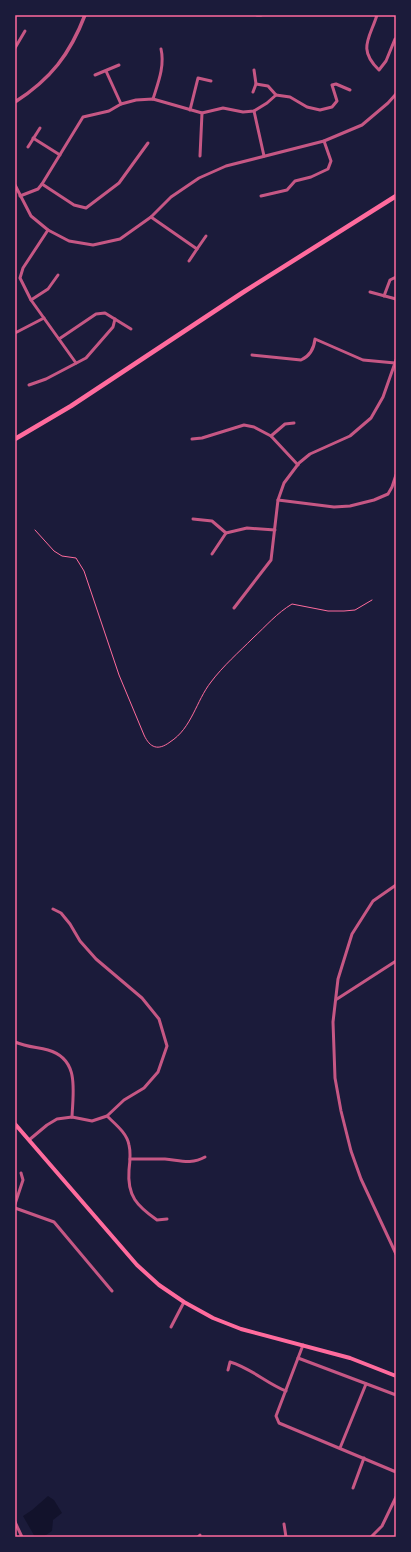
<svg xmlns="http://www.w3.org/2000/svg" width="411" height="1552" font-family="'Fira Sans Condensed',sans-serif">
<style>
.water{fill:#12122b}
.lines{fill:none;stroke-linecap:round;stroke-linejoin:round}
.path{stroke:#ff6b9d;stroke-width:1}
.minor{stroke:#c65784;stroke-width:3}
.tertiary{stroke:#c65784;stroke-width:3.5}
.secondary{stroke:#ff6b9d;stroke-width:4}
.trunk{stroke:#ff6b9d;stroke-width:4.5}
.neatline{fill:none;stroke:#ff6b9d;stroke-width:1.5}
</style>
<rect width="100%" height="100%" fill="#1b1b3a"/>
<path class="water" d="M48,1496L54,1500L62,1513L53,1520L52,1531L43,1537H35L23,1516L32,1510Z"/>
<g class="lines">
<path class="path" d="M35,530L54,551L62,556L76,558L84,571L119,675L144,735C150,748 158,751 170,742C192,728 196,701 211,682C223,666 239,652 253,638C266,626 277,613 292,604L328,611H344L355,610L372,600"/>
<g class="minor">
<path d="M257,15H261"/>
<path d="M377,15C370,38 357,49 379,70L386,61L395,39"/>
<path d="M15,48L25,31"/>
<path d="M106,71L121,104"/>
<path d="M95,75L119,65"/>
<path d="M256,84L268,86L276,95"/>
<path d="M253,92L256,84L254,70"/>
<path d="M153,99C158,83 165,66 161,49"/>
<path d="M190,110L198,78L211,81"/>
<path d="M254,111L264,156"/>
<path d="M33,138L60,155"/>
<path d="M28,147L40,128"/>
<path d="M200,156L202,113"/>
<path d="M42,184L74,205L86,208L119,183L148,143"/>
<path d="M15,185L31,216L48,230L69,241L93,245L120,239L151,217L171,197L199,178L226,166L324,141L362,125L388,103L396,94"/>
<path d="M20,196L38,189L42,184L83,117L109,111L121,104L136,100L153,99L202,113L223,108L243,112L254,111L267,103L276,95L290,97L307,107L320,110L332,107L337,101L332,85L336,84L350,90"/>
<path d="M261,196L287,190L295,181L311,177L328,169L331,161L324,141"/>
<path d="M151,217L197,249L206,236"/>
<path d="M48,230L23,268L20,278L31,300L76,363"/>
<path d="M189,261L197,249"/>
<path d="M370,292L396,299"/>
<path d="M384,296L390,280L396,277"/>
<path d="M31,300L48,289L58,275"/>
<path d="M15,333L44,318"/>
<path d="M59,339L96,314L105,313L131,329"/>
<path d="M252,355L301,360C310,356 314,349 315,339L363,360L395,363"/>
<path d="M29,385L46,379L86,358L113,327L115,319"/>
<path d="M271,436L285,424L294,423"/>
<path d="M192,439L202,438L244,425L254,427L271,436L298,465"/>
<path d="M278,500L334,507L350,506L374,500L388,494L392,487L396,475"/>
<path d="M193,519L212,521L226,533"/>
<path d="M212,554L226,533L247,528L275,530"/>
<path d="M234,608L271,560L278,500L284,483L299,463L310,454L350,436L371,418L383,397L396,360"/>
<path d="M396,885L373,901L352,934L338,979L333,1022L335,1078L341,1111L351,1151L361,1179L396,1254"/>
<path d="M337,999L396,961"/>
<path d="M15,1042C27,1047 36,1047 48,1050C80,1059 73,1091 72,1117"/>
<path d="M107,1116C115,1124 127,1133 129,1145C131,1153 130,1162 129,1170C127,1196 137,1206 157,1220L167,1219"/>
<path d="M29,1140L47,1125L57,1119L72,1117L92,1121L107,1116L124,1100L144,1088L158,1072L167,1046L159,1019L142,998L96,959L80,941L70,924L61,913L53,909"/>
<path d="M130,1159C141,1159 153,1159 165,1159C179,1160 191,1165 205,1157"/>
<path d="M15,1204L23,1180L21,1173"/>
<path d="M15,1208L54,1222L112,1291"/>
<path d="M171,1327L184,1302"/>
<path d="M303,1345L276,1416L279,1423L396,1472"/>
<path d="M298,1358L396,1395"/>
<path d="M228,1370L230,1362C251,1368 266,1383 286,1391"/>
<path d="M340,1448L366,1384"/>
<path d="M353,1488L364,1458"/>
<path d="M15,1522L22,1537"/>
<path d="M284,1524L286,1537"/>
<path d="M198,1537L200,1535"/>
<path d="M371,1537L382,1526L396,1497"/>
</g>
<path class="tertiary" d="M15,102C51,79 70,54 85,15"/>
<path class="secondary" d="M15,1124L137,1265L159,1285L184,1302L213,1318L241,1329L350,1358L396,1376"/>
<path class="trunk" d="M15,439L71,406L242,293L396,196"/>
</g>
<rect width="411" height="1552" fill="none" stroke="#1b1b3a" stroke-width="32"/>
<rect x="16" y="16" width="379" height="1520" class="neatline"/>
</svg>
